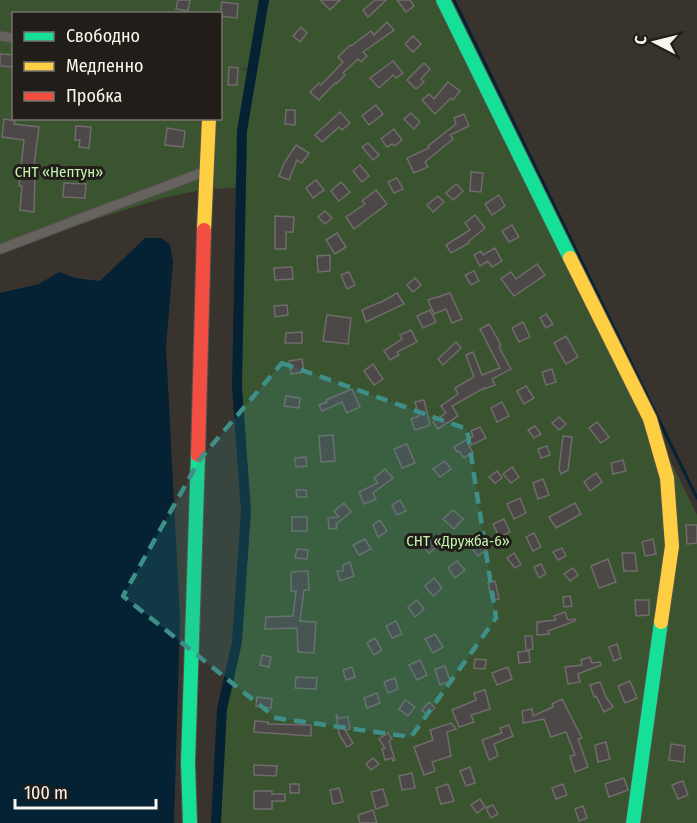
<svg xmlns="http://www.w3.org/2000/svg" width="697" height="823" font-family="'Fira Sans Condensed',sans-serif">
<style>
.green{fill:#3b5430;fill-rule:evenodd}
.water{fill:#052235}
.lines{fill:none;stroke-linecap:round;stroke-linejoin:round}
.stream{stroke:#052235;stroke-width:3}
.canal{stroke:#052235;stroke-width:10}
.building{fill:#4c4847;stroke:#706c6b;stroke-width:1.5}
.street-casing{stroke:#534f4a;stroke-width:11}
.fast-casing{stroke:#534f4a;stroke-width:16}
.slow-casing{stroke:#534f4a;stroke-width:16}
.jam-casing{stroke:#534f4a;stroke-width:16}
.street{stroke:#66635e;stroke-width:9}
.fast{stroke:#16e098;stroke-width:14}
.slow{stroke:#ffcf43;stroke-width:14}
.jam{stroke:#f24e42;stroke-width:14}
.marked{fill:#3e8f87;fill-opacity:0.2;stroke:#3e8f87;stroke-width:4.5;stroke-dasharray:12 8;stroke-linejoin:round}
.labels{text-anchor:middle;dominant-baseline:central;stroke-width:6;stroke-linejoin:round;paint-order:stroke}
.park-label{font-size:15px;fill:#c3f4b0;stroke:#211d18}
</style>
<rect width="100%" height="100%" fill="#38342d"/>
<path class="green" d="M0,0H443L697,515V823H216L222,709L237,642L246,511L237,386L242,131L252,69L240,68L249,72L239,133L238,169L235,188L205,189L163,198L0,249ZM14,14H220V118H14Z"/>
<path class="water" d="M145,238H161L170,244L173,262L166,347L180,618L174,823H0V293L39,284L59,272L75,278L100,281Z"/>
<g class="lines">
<path class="stream" d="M454,0L697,498"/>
<path class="canal" d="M216,823L222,709L237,642L246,511L237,386L242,131L264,0"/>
</g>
<g class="building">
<path d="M178,0H190L188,11L176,9Z"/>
<path d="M320,0H340L330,10Z"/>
<path d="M375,0H386L368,17L363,10Z"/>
<path d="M397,0H410L414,6L406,12Z"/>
<path d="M222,2L238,4L237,18L220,16Z"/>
<path d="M387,22L394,30L363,52L367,56L361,62L358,59L343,73L345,75L336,84L335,83L319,100L310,92L319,83L321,85L343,62L338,57L350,45L351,46L371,31L374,35Z"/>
<path d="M301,27L307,33L300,42L293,36Z"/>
<path d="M413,36L421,44L413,52L405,44Z"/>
<path d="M0,54L14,55V67L0,66Z"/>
<path d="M393,61L403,73L396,78L393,75L379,88L370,78Z"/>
<path d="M424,63L430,69L421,79L424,82L416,89L407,80Z"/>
<path d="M229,67L238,68L237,85H228Z"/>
<path d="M448,82L460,91L453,100L451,98L435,114L422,100L429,94L434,99Z"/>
<path d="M376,105L383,114L369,125L362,116Z"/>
<path d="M286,110H295V125L285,124Z"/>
<path d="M340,112L350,123L342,130L339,127L322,142L315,135Z"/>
<path d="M411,113L420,122L414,129L404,119Z"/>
<path d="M464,114L469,126L450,135L453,139L425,162L428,167L414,173L407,158L429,148L428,146L456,124L454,118Z"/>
<path d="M4,119L15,121L14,124L39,127L33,174H35L34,212L20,210L22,186H19L24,140L2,137Z"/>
<path d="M76,126L91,127L89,148L79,147L80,140H75Z"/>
<path d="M167,128L185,131L183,147L165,145Z"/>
<path d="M394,129L402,140L394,146L392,144L387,147L381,139Z"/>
<path d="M368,143L379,155L373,160L362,147Z"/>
<path d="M296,145L309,153L302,163L297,160L289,180L279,176L284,163Z"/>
<path d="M360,165L369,176L362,182L353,171Z"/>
<path d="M471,172L483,173L481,192L470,191Z"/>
<path d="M397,178L403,189L394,193L388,182Z"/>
<path d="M316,180L324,190L313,198L306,188Z"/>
<path d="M341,182L350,192L339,201L331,191Z"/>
<path d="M64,183L86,184L85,198L63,197Z"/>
<path d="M456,184L463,191L453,200L446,193Z"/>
<path d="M376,190L387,204L354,229L346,217L365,204L362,201Z"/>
<path d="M499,195L505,206L492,215L485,204Z"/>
<path d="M438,196L444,202L433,212L427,205Z"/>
<path d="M325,211L332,218L325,224L318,217Z"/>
<path d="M475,215L485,228L469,241V243L451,253L446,245L470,230L465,223Z"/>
<path d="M275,216L294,217L293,232H286V249H275Z"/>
<path d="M512,225L519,237L509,242L502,231Z"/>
<path d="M337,233L346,247L335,254L326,240Z"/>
<path d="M495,248L502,261L492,267L488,261L480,266L474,255L481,251L483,255Z"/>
<path d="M330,255V271L318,272L317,256Z"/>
<path d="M537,264L545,275L514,296L501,279L511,272L516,279Z"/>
<path d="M292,267L293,279L275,280L274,268Z"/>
<path d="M474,271L479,281L471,285L465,275Z"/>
<path d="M349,272L355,285L347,289L341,275Z"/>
<path d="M415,278L421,285L413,292L407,285Z"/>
<path d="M397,293L404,304L366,322L362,310L383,301Z"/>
<path d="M450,293L462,319L452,323L446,309L434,314L428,300Z"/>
<path d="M287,305L288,315L275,317L274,306Z"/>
<path d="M430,310L436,322L423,328L417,316Z"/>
<path d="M546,314L553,324L546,328L540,318Z"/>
<path d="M327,315L351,318L348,344L323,341Z"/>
<path d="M523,322L530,337L519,342L512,328Z"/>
<path d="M489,324L501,345L499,347L511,369L492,379L495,385L484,389V388L452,406L458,416L438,429L433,422L446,413L441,406L458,394L455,388L474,377L466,355L473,352L482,375L500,368L480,329Z"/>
<path d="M411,330L417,342L397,352L399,355L390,360L384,351L402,339L400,335Z"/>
<path d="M302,332V343H285L286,333Z"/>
<path d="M566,336L578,357L566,364L554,343Z"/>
<path d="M456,342L461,348L443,365L438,359Z"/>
<path d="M302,359L304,372L291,374L289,361Z"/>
<path d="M373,364L383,379L374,385L364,371Z"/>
<path d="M552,369L556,382L546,385L542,372Z"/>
<path d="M526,386L534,398L524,404L517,391Z"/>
<path d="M352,389L360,407L347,413L342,402L322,411L319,405L327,402L326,400Z"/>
<path d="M286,396L300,398L299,408L284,406Z"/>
<path d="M424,400L430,425L415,430L411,419L419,416L415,402Z"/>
<path d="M502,402L509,416L497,422L491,408Z"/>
<path d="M559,417L566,424L559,430L552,423Z"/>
<path d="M597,422L609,437L601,443L589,428Z"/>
<path d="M535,426L541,434L534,438L528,430Z"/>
<path d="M480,427L486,438L469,446L473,453L464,458L459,451L457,452L454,447L473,436L471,431Z"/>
<path d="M333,435L335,461L321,462L319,436Z"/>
<path d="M563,436L572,437L568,470L561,474L559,469Z"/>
<path d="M407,444L415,463L402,468L394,449Z"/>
<path d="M547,446L550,455L541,458L538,449Z"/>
<path d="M306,457L307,466L296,467L295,458Z"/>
<path d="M623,460L626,471L613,474L611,463Z"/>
<path d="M445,461L451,469L440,477L433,469Z"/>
<path d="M512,467L519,477L511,483L503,474Z"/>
<path d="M385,469L393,478L373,493L376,499L364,504L359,492L378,483L374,478Z"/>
<path d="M497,471L502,478L495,483L489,477Z"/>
<path d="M596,473L602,482L590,491L584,482Z"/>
<path d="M543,479L549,495L538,499L533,483Z"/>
<path d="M296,490H306L307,497H297Z"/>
<path d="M520,498L526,513L514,519L507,504Z"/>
<path d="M400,500L406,511L397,515L392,505Z"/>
<path d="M344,503L351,512L336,524L337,528L329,529L328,518L339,517L334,511Z"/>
<path d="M575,503L581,514L556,528L549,517Z"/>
<path d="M453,510L463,519L454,529L443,519Z"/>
<rect x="292" y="517" width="15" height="14"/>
<path d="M504,519L510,532L499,537L493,524Z"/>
<path d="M380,520L387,531L378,537L373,525Z"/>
<path d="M686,525H697V543L687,544Z"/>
<path d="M534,533L541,547L533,551L526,537Z"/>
<path d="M477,538L487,549L478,556L469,544Z"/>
<path d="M365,539L371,549L359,555L353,545Z"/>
<path d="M653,539L656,554L645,556L642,542Z"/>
<path d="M429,540L435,548L429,553L422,545Z"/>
<path d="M562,548L566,556L558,560L553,552Z"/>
<path d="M297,549L308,550L307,559L295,558Z"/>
<path d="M514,553L521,564L515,568L507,558Z"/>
<path d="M622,553H635L637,571H624Z"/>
<path d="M608,559L616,582L599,588L591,566Z"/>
<path d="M457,561L465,570L455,578L448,568Z"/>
<path d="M350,562L354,576L340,581L337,571H343V565Z"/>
<path d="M541,564L546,574L539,578L534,567Z"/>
<path d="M573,568L578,575L570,581L564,574Z"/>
<path d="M308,571L309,590H304L300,621L316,622L314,653L298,652L297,628L265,629L266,617L293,616L296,591H291V572Z"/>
<path d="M434,578L442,588L433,596L425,586Z"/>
<path d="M495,581L499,599L492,600L488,583Z"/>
<path d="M570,596L572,606L564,607L563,597Z"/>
<path d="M417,600L424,609L415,617L408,607Z"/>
<path d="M635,600H649V615L636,616Z"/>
<path d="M565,612L568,620L575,619V621L548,631L549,634L537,635V622L556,620L554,616Z"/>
<path d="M396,621L402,634L392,638L386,626Z"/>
<path d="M435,634L443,647L433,653L425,639Z"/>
<path d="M525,636H532L533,649L526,650Z"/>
<path d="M375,638L382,650L374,655L367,643Z"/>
<path d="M617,644L621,658L614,661L609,647Z"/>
<path d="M529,651L530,662L519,663L518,652Z"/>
<path d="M262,655L271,657L269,667L260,665Z"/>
<path d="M590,657L592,663L600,662L601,665L578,674L580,682L568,684L565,667L582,665L581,660Z"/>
<path d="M475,659L486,660L485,669L474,668Z"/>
<path d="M420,660L427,675L417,680L409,665Z"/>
<path d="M445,666L450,681L440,685L435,669Z"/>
<path d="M352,667L355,677L346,680L343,670Z"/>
<path d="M508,667L512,679L497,685L492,673Z"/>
<path d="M296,677L317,678L316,689L295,688Z"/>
<path d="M395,678L398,689L388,693L384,682Z"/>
<path d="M630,681L637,698L625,703L618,686Z"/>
<path d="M600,682L606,697L613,707L604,712L596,696L594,697L590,685Z"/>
<path d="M485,690L490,709L471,715L474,722L459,727L452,710L476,700L474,693Z"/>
<path d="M377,693L380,703L367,708L364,698Z"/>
<path d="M257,697L272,699L271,708L256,706Z"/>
<path d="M562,699L582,738L578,739L588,767L575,772L570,756L575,755L566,732L551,737L544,719L523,723V720L522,711L532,709L533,716L553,707L552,704Z"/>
<path d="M405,700L415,707L408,716L399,709Z"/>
<path d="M429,702L435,708L427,715L422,710Z"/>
<path d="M336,714L338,718L348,717L350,729L345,730L353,743L347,747L339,734Z"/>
<path d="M255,721L268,722V724L311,725V736L254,732Z"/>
<path d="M451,723L456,729L447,732L451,756L432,762L435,771L424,775L414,747L433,740L430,730Z"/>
<path d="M509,725L513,736L494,744L498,756L489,760L482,740L502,733L500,728Z"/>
<path d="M388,733L392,739L389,741L395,760L393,761L392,758L385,760L382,749L385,748L379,739Z"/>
<path d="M606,742L610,759L598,762L595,745Z"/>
<path d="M671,744L685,746L684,762L669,760Z"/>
<path d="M373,758L379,764L371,770L366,764Z"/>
<path d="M254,765L277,766L276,776L254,775Z"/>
<path d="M470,767L475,783L466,786L460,771Z"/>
<path d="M412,773L415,788L402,790L399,776Z"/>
<path d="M624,778L628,790L609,797L605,784Z"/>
<path d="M683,781L688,795L678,799L672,785Z"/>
<rect x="290" y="784" width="9" height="9"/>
<path d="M448,784L454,801L441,804L436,788Z"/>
<path d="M563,784L567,795L556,799L552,788Z"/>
<path d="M339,788L343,802L333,804L330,790Z"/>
<path d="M383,789L388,805L376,809L371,792Z"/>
<path d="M254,791H272V794H285V801H272V809H254Z"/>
<path d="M480,799L485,807L477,813L471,805Z"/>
<path d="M493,805L498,814L491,818L486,808Z"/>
<path d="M583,806L587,818L579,821L575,809Z"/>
<path d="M373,810L377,823H360L358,815Z"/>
</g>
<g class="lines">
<g class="street-casing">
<g id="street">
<path d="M0,36L14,38"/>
<path d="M0,249L206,171"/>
</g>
</g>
<g class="fast-casing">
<g id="fast">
<path d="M443,0L570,258"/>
<path d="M190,823L188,763L198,455"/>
<path d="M633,823L661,622"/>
</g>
</g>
<g class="slow-casing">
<g id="slow">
<path d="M204,230L209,118"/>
<path d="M570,258L650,419L667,478L672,546L661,622"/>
</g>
</g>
<g class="jam-casing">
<path id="jam" d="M198,455L204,230"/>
</g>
<use href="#street" class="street"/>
<use href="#fast" class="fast"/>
<use href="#slow" class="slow"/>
<use href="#jam" class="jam"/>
</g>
<path class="marked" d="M282,363L467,429L496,618L411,737L276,718L123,596L200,459Z"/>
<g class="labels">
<g class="park-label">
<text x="59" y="172">СНТ «Нептун»</text>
<text x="458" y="541">СНТ «Дружба-6»</text>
</g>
</g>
<rect x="12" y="12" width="210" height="108" fill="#211d18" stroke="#77736d" stroke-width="1.5"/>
<rect x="24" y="32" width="30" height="9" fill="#16e098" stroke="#77736d" stroke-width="1.5"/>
<text x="66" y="42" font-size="18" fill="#f9f4ec">Свободно</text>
<rect x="24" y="62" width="30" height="9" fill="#ffcf43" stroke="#77736d" stroke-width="1.5"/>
<text x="66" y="72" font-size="18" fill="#f9f4ec">Медленно</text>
<rect x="24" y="92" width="30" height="9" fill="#f24e42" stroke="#77736d" stroke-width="1.5"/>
<text x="66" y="102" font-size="18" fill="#f9f4ec">Пробка</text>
<g transform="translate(655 42) rotate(277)" stroke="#211d18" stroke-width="4.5" paint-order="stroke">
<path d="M0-4.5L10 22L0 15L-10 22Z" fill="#f9f4ec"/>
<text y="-9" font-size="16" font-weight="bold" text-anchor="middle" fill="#f9f4ec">С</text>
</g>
<path d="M15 799v9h141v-9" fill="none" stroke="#f9f4ec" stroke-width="3"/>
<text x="24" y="799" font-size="18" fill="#f9f4ec" stroke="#211d18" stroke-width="4.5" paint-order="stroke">100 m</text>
</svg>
